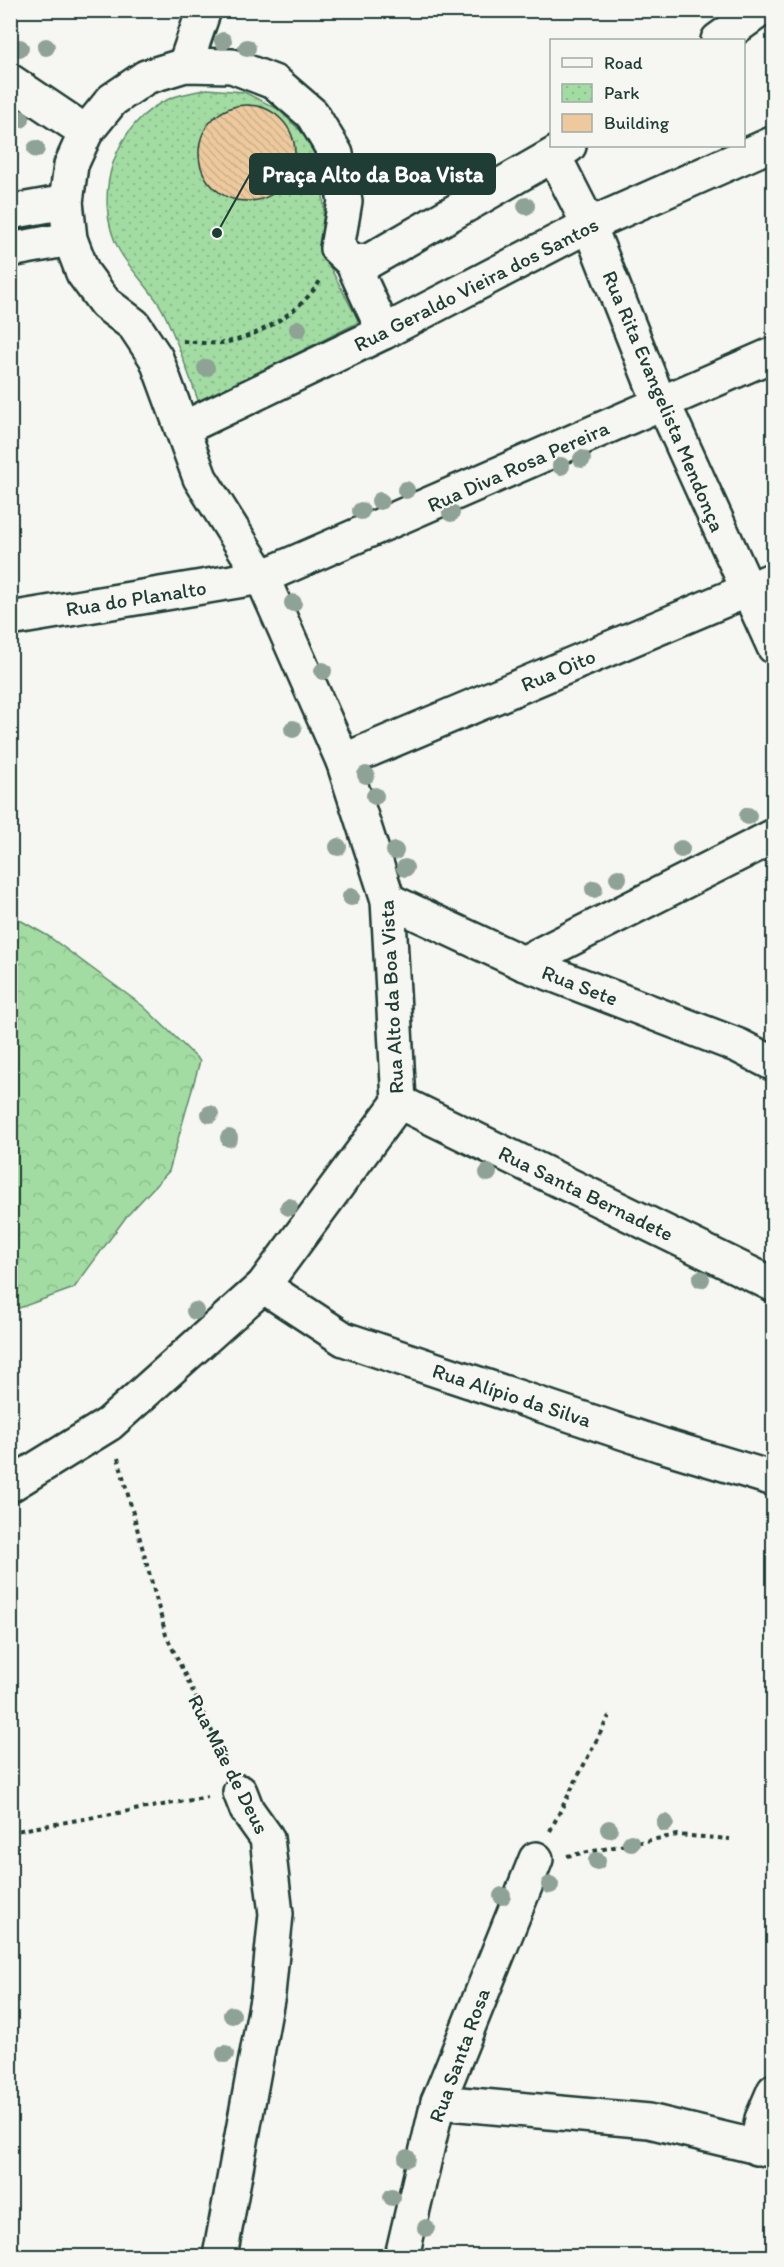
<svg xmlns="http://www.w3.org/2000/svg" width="784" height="2267" font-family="Itim,sans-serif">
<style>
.forest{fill:url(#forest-crowns);stroke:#608c6b;stroke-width:1.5}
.park{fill:url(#park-dots);stroke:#608c6b;stroke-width:1.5}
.building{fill:url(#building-back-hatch);stroke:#1f3d34;stroke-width:1.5}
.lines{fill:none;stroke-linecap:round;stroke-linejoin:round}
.minor-casing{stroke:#1f3d34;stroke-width:38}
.path{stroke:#1f3d34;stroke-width:4;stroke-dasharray:4.5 4.5;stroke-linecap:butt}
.minor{stroke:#f6f6f2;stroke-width:33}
.tree{fill:#8ea296}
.labels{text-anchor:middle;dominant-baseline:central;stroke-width:4.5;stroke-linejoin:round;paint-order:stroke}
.street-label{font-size:21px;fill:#1f3d34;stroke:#f6f6f2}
.leader{fill:none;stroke:#1f3d34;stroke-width:2}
.callout-dot{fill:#1f3d34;stroke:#f6f6f2;stroke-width:2}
.callout{fill:#1f3d34;stroke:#1f3d34;stroke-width:2}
.callout-label{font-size:22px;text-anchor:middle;font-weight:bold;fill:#fff}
</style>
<defs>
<pattern id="forest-crowns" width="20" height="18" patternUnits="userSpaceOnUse" patternTransform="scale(1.5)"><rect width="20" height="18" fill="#a2dca2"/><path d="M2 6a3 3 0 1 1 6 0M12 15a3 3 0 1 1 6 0" fill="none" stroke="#8bbe8c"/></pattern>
<pattern id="park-dots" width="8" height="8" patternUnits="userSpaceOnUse" patternTransform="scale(1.5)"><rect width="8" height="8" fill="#a2dca2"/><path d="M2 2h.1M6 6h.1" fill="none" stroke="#8bbe8c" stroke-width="1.8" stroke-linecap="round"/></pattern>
<pattern id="building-back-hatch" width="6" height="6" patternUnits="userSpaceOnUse" patternTransform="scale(1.5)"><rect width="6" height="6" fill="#eec99e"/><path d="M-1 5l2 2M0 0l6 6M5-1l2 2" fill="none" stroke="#ccae89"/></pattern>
</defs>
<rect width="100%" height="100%" fill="#f6f6f2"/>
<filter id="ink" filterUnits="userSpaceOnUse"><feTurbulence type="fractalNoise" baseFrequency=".0167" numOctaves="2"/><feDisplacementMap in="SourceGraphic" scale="12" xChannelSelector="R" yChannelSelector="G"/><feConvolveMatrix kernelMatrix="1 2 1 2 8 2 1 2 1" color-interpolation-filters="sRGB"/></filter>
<g filter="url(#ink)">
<path class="forest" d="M11,915L48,936L143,1006L200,1061L169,1171L126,1217L74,1288L11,1311Z"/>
<path class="park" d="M207,89L244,92L278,109L305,135L321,169L324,207L320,248L359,322L199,403C188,373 178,342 164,313C153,290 131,272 119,250C91,197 114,121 171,98C182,94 195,92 207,89Z"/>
<circle class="building" cx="247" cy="153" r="48"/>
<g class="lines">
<g class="minor-casing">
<g id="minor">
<path d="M718,40L760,10"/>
<path d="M185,65L204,10"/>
<path d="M10,81L86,132"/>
<path d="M554,156L589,225L660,404L671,420L774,647"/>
<path d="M10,212L66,202"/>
<path d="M10,250L70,239"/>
<path d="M352,262L369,261L569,146"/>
<path d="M182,429L384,332L589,225L774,143"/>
<path d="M10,619L262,577L774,354"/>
<path d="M343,761L774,579"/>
<path d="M388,900L523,963L739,1046L774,1064"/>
<path d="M523,963L774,836"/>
<path d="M399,1102L774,1285"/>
<path d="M263,1286L344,1339L661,1445L774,1479"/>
<path d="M10,1485L109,1424L263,1286L399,1102L388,900L343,761L262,577L200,478L156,358L134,325L105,303L83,273L70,239L66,202L71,165L86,132L112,100L146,77L185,65L232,66L276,83L312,114L336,154L345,201L337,248L352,262L384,332"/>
<path d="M438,2102L649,2121L774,2151"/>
<path d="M757,2148L762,2119L774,2091"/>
<path d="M220,2256L268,1994L276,1914L267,1838L247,1810L240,1792"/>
<path d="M402,2256L438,2102L536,1859"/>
</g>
</g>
<g class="path">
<path d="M183,341C195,342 209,344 221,343C256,339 304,310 321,279"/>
<path d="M118,1458L166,1635L227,1763"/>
<path d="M550,1831L609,1716"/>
<path d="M10,1832L208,1797"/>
<path d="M567,1856L677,1835L730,1839"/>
</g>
<use href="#minor" class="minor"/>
</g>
<g class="tree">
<circle cx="223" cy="41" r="9"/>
<circle cx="46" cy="47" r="9"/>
<circle cx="20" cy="48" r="9"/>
<circle cx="247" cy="48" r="9"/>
<circle cx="21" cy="119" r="9"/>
<circle cx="36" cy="149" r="9"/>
<circle cx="526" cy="206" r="9"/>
<circle cx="298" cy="329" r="9"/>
<circle cx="206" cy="368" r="9"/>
<circle cx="582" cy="459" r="9"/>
<circle cx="561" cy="466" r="9"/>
<circle cx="406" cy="490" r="9"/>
<circle cx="380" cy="501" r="9"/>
<circle cx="361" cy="511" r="9"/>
<circle cx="451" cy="513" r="9"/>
<circle cx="293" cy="603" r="9"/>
<circle cx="323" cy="671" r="9"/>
<circle cx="293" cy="729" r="9"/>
<circle cx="366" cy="775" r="9"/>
<circle cx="375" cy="796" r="9"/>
<circle cx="748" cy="816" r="9"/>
<circle cx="338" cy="847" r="9"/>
<circle cx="681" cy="849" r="9"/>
<circle cx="395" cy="851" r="9"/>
<circle cx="405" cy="868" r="9"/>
<circle cx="618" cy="878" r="9"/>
<circle cx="594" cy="889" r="9"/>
<circle cx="351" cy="897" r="9"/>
<circle cx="210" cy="1114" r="9"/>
<circle cx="229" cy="1138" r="9"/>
<circle cx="488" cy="1173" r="9"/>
<circle cx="289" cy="1207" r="9"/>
<circle cx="701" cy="1279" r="9"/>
<circle cx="195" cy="1311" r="9"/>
<circle cx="665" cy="1823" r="9"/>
<circle cx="609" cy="1829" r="9"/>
<circle cx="631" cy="1843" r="9"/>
<circle cx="597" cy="1861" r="9"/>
<circle cx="550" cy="1885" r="9"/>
<circle cx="502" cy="1896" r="9"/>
<circle cx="232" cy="2015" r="9"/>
<circle cx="225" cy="2054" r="9"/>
<circle cx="407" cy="2158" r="9"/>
<circle cx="392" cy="2197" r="9"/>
<circle cx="426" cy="2228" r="9"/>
</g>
</g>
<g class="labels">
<g class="street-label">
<text transform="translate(476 284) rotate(-27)">Rua Geraldo Vieira dos Santos</text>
<text transform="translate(664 401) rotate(67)">Rua Rita Evangelista Mendonça</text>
<text transform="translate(518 466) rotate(-24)">Rua Diva Rosa Pereira</text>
<text transform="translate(136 598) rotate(-9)">Rua do Planalto</text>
<text transform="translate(558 670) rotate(-23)">Rua Oito</text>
<text transform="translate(580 985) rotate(21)">Rua Sete</text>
<text transform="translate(391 997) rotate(-93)">Rua Alto da Boa Vista</text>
<text transform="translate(586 1193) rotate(26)">Rua Santa Bernadete</text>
<text transform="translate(512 1395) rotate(18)">Rua Alípio da Silva</text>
<text transform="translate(229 1764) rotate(63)">Rua Mãe de Deus</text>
<text transform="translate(459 2055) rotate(-70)">Rua Santa Rosa</text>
</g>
</g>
<path class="leader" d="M217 233L250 174"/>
<circle class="callout-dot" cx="217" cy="233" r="6"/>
<rect class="callout" x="250" y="154" width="245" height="40" rx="6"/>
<g class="callout-label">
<text x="373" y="182">Praça Alto da Boa Vista</text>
</g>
<rect width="784" height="2267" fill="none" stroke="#f6f6f2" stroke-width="36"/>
<rect x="18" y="18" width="748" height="2231" fill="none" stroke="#1f3d34" stroke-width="2" filter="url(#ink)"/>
<rect x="550" y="39" width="195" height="108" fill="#f6f6f2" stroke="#a0aca6" stroke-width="1.5"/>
<rect x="562" y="58" width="30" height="9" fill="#f6f6f2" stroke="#a0aca6" stroke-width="1.5"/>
<text x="604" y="69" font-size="18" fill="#1f3d34">Road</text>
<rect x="562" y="84" width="30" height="18" fill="url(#park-dots)" stroke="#a0aca6" stroke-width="1.5"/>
<text x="604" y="99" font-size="18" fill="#1f3d34">Park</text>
<rect x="562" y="114" width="30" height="18" fill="#eec99e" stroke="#a0aca6" stroke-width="1.5"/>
<text x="604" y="129" font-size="18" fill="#1f3d34">Building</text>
</svg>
